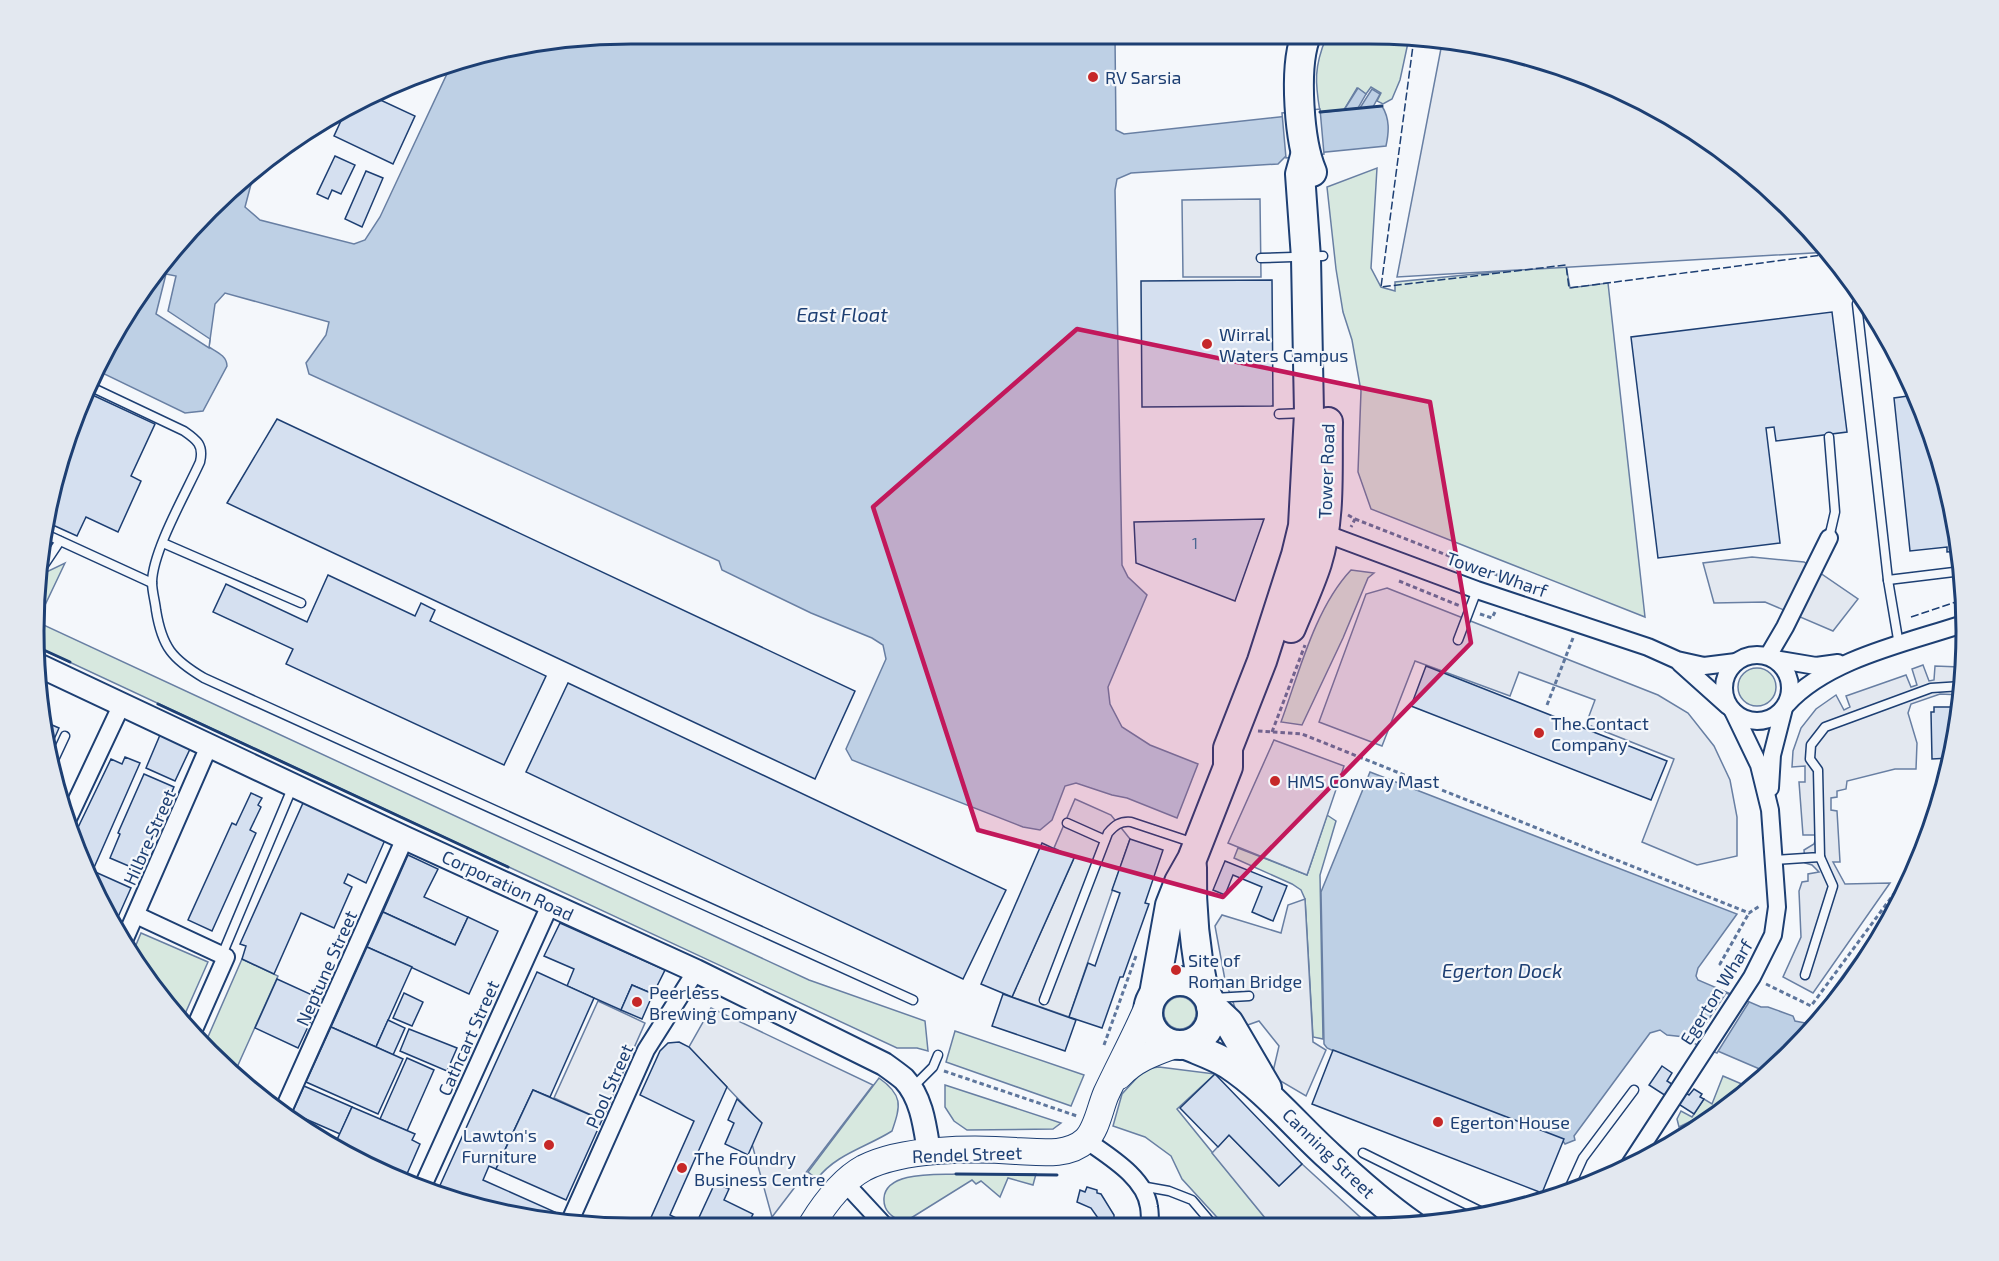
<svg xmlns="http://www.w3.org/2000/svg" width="1999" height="1261" font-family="'Exo 2',sans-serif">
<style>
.green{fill:#d7e8df;stroke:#687fa3;stroke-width:1.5}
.parking{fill:#e3e8f0;stroke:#687fa3;stroke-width:1.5}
.water{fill:#bed0e5;stroke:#687fa3;stroke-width:1.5}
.pier{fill:#f4f7fb;stroke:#687fa3;stroke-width:1.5}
.building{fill:#d5e0f0;stroke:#1d3f73;stroke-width:1.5}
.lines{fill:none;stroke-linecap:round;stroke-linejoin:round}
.lane-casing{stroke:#1d3f73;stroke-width:11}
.street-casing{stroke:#1d3f73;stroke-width:20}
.secondary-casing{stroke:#1d3f73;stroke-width:26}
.primary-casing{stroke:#1d3f73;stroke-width:28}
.highway-casing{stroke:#1d3f73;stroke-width:32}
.path{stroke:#5e769c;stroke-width:3;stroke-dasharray:4.5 3;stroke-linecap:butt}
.lane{stroke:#f4f7fb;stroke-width:8}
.street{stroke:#f4f7fb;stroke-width:16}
.secondary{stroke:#f4f7fb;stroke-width:22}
.primary{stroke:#f4f7fb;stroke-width:26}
.highway{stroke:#f4f7fb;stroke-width:28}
.fence{stroke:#1d3f73;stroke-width:1.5;stroke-dasharray:8 3;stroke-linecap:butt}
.wall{stroke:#1d3f73;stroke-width:3}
.marked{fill:#c2185b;fill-opacity:0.2;stroke:#c2185b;stroke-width:4.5;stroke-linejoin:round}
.poi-dot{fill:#c62828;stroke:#f4f7fb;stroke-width:2}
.labels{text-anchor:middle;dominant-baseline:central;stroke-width:4.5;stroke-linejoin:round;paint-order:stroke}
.number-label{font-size:15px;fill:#4b6792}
.poi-label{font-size:18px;fill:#1d3f73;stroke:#f4f7fb;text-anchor:start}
.street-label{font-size:18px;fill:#1d3f73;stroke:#f4f7fb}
.water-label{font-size:20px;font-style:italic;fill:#1d3f73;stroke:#f4f7fb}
.rim{fill:none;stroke:#1d3f73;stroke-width:3}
</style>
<rect width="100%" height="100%" fill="#f4f7fb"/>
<g class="green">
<path d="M1326,38H1409L1400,80L1392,99L1383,104L1377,101L1381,93L1371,87L1366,94L1357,88L1344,110L1320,112C1315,82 1314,67 1326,38Z"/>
<path d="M1377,168L1371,268L1381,287L1395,291V282L1566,265L1570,288L1608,283L1645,617L1371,509L1358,472L1361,391L1352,340L1343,312L1336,269L1327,187Z"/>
<path d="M65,563L37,622L809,980L925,1021L928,1051L917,1048H897L35,646L33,630L38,576Z"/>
<path d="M1351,570L1374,573L1368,578L1343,638L1302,725L1281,722C1299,673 1315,608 1351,570Z"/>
<circle cx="1757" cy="687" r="19"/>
<path d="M1327,815L1336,821L1320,875L1323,1039L1313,1037L1305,899L1301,890L1292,884L1234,858L1238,848L1307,875Z"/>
<path d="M141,933L208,962L181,1023L131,957Z"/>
<path d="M242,959L278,976L234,1074L204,1046Z"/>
<circle cx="1180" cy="1013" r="16"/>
<path d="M955,1031L1084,1075L1071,1106L946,1062Z"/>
<path d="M1159,1067L1215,1074L1177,1109L1272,1226H1225L1182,1179L1171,1156L1145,1137L1113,1126L1122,1094L1145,1069Z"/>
<path d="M1723,1076L1751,1088L1712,1113L1709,1112L1679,1127L1677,1119L1681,1111L1692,1117L1704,1099L1712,1104Z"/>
<path d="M879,1078C903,1095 901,1105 892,1131C867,1147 836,1154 817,1179L808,1172Z"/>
<path d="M945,1085L1061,1123L1053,1129L967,1130L954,1121L945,1107Z"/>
<path d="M956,1174H1036L1033,1185L1008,1178L1000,1197L981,1181L976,1184L972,1180L903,1223C893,1217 883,1212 884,1198C886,1171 937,1175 956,1174Z"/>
</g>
<g class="parking">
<path d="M1443,38L1597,79L1733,157L1818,237L1829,252L1397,277Z"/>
<path d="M1260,199L1261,277H1183L1182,200Z"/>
<path d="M1752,557L1804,562L1858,599L1833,631L1765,602L1714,603L1703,563Z"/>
<path d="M1387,588L1658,695L1688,713L1714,746L1730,780L1737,817V856L1697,865L1642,842L1674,759L1586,724L1595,700L1519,672L1510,696L1415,661L1382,746L1319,722L1366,594Z"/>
<path d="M1923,665L1929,681L1934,680L1935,666L1960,667L1961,692V695L1940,694L1911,704L1908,713L1917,743L1916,769H1895L1847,781L1846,789L1837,791V797L1831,798V810L1837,811L1840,862H1833L1845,884L1890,883L1813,993L1783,977L1801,937L1799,891L1802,882L1808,881V874L1819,872L1812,865L1805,863L1804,850L1814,844L1817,835H1803L1799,782H1805V766L1792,767L1793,751L1801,728L1816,709L1836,695L1844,710L1850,707L1846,696L1906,675L1911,687L1917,685L1912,669Z"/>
<path d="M1274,740L1344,766L1307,875L1228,843Z"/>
<path d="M1075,799L1111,815L1130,839L1069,1017L1012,997L1074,858L1054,848Z"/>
<path d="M1305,899L1313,1042L1326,1050L1306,1096L1272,1076L1279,1046L1259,1021L1242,1027L1225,980L1215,926L1222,915L1281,933L1288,905Z"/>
<path d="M598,1001L645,1023L602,1120L554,1098Z"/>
<path d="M711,1008L873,1085L772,1217L752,1144L761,1123L689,1047Z"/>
<path d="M1229,1135L1279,1186L1302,1164L1371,1227L1277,1226L1270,1224L1212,1153Z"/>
</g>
<g class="water">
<path d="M552,38H1115L1116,130L1124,134L1344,110L1358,88L1366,94L1358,108H1360L1372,89L1380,94L1373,107L1382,106C1390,119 1389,132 1386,146L1286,156L1278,164L1131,173L1117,179L1115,190L1122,565L1128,577L1147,595L1108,687L1110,704L1122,727L1150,745L1198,764L1177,818L1127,798L1112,795L1076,783L1065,786L1052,820L1040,830L1023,827L852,760L846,749L886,659L883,645L872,638L811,613L722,570L719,561L309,374L306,363L326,335L329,322L225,293L215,304L209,347C217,352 227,356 227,366L203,411L185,413L96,370L113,332L156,267L208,208L255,169L245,207L260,220L354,244L365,240L380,217L453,61Z"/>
<path d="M1370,772L1737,914L1698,968L1696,976L1698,980L1761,1007H1768L1793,1016L1795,1021L1805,1023L1811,1020L1909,883L1904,895L1842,995L1769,1073L1685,1037L1667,1035L1660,1030L1650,1033L1574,1136L1575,1140L1565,1144L1563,1141L1336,1052L1327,1048L1324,1044L1321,892Z"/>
</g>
<g class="pier">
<path d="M1320,109L1324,154L1286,158L1282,113Z"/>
<path d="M166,274L176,276L168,311L210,339L209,348L156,314Z"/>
<path d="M1726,993L1749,1002L1717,1053L1693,1043Z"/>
</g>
<g class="building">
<path d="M436,66L430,80L419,74Z"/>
<path d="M374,97L415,116L393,164L334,136L346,110Z"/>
<path d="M335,156L355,165L341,194L332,190L328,199L317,194Z"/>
<path d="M366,171L383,178L362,227L345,219Z"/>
<path d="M1272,280L1273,406L1142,407L1141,281Z"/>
<path d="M1832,312L1847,432L1776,441L1774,427L1766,428L1780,543L1658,558L1631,337Z"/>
<path d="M86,392L155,424L131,476L141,481L118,532L86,517L77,536L44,521L65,438Z"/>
<path d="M1915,395L1934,439L1960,551L1947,552V547L1910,551L1894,398Z"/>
<path d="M277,419L855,691L815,779L227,503Z"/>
<path d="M1264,519L1235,601L1136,563L1134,522Z"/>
<path d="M328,575L415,616L421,603L435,610L430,621L546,676L504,765L286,664L293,649L213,612L226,584L307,622Z"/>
<path d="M1426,666L1667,761L1651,800L1411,706Z"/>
<path d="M568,683L1006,890L963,979L526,772Z"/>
<path d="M1934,707H1955V714H1957L1950,758L1932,759L1931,712H1934Z"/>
<path d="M45,722L59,728L49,751Z"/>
<path d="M160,735L190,749L175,781L146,768Z"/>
<path d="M125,757L140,763L89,879L79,859L72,840L111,759L122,764Z"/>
<path d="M144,774L174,787L138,870L110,858L120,834L118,833Z"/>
<path d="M251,793L262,798L258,805L261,807L250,830L256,833L212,931L188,920L232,823L236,825Z"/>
<path d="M303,803L385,840L366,883L348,874L344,883L352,887L334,928L301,913L274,974L242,959L246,946L240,944Z"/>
<path d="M1130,839L1163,850L1145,903L1149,904L1123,977H1120L1102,1028L1069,1017L1088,963L1095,966L1120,893L1112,890Z"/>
<path d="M1042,843L1074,858L1012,997L981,984Z"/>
<path d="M408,855L438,869L424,897L468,917L455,945L383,912Z"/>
<path d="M1225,861L1287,886L1273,921L1252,912L1262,887L1233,875L1225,895L1213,890Z"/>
<path d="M93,871L131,888L114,926L89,879Z"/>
<path d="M383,912L455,945L468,917L498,931L469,994L367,947Z"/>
<path d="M560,923L665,970L653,994L632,985L621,1010L567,986L574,969L544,956Z"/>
<path d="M367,947L412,967L376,1047L331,1027Z"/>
<path d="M537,972L594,998L550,1097L533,1090L496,1169L489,1166L483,1180L555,1212L550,1222L437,1192Z"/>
<path d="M277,979L321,999L298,1048L255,1028Z"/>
<path d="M632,985L653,994L642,1019L621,1010Z"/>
<path d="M404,993L423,1002L412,1026L393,1018Z"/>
<path d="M1003,994L1076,1020L1065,1051L992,1026Z"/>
<path d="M388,1020L405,1028L393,1055L376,1047Z"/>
<path d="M331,1027L403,1059L378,1114L306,1082Z"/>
<path d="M409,1029L457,1048L447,1071L400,1051Z"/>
<path d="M679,1042L689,1047L727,1087L670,1215L688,1224L653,1223L649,1222L694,1121L640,1095L660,1051L668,1043Z"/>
<path d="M1333,1050L1564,1139L1542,1193L1312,1104Z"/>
<path d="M407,1058L434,1070L407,1131L380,1119Z"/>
<path d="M1662,1066L1672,1073L1667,1081L1689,1095L1694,1089L1702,1094L1700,1097L1704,1099L1694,1114L1649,1085Z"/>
<path d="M1215,1074L1302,1164L1279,1186L1229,1135L1218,1147L1180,1108Z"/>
<path d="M304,1086L352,1107L340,1134L292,1113Z"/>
<path d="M533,1090L602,1120L566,1200L496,1169Z"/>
<path d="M737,1099L762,1123L748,1155L725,1144L734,1123L728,1120Z"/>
<path d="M352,1107L415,1134L412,1140L420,1144L403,1183L335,1144Z"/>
<path d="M715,1183L729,1189L724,1200L753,1214L748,1224H696Z"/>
<path d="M1087,1187L1097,1190V1193L1101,1194L1114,1215V1225H1097L1098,1218L1091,1208L1077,1202L1080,1190L1085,1192Z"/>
<path d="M1182,1219L1197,1221V1226H1181Z"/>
</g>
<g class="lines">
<g class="lane-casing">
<g id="lane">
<path d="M296,136H299L314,128L315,125"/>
<path d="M1261,258L1323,256"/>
<path d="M1857,304L1888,580L1899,645"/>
<path d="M89,386L184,431C197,440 204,445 200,462C186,493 153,550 152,582C152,591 155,601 156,610C162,647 172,659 204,678L913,1000"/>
<path d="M1279,414L1305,413"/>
<path d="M1829,437L1835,512L1829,538"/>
<path d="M43,533L152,583"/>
<path d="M163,543L301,603"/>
<path d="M39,568L44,565L60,541"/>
<path d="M1888,580L1962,571"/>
<path d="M1958,626L1964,642"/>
<path d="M1458,640L1477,590"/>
<path d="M51,766L65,736"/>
<path d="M1067,823L1105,840"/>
<path d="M1774,860L1820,857L1818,770L1810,759L1811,745L1825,727L1931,688L1962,686"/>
<path d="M222,955L293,786"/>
<path d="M1805,975L1833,886L1820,857"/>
<path d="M1214,998L1249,996"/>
<path d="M1044,1000L1108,833C1115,825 1120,821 1131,822L1194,843"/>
<path d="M913,1087L933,1067L938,1055"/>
<path d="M1363,1153L1486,1214"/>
<path d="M1141,1186L1169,1191L1192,1200L1214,1226"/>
<path d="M1568,1191L1583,1158L1634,1090"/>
</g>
</g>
<g class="street-casing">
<g id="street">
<path d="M1316,530L1477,590L1648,647L1677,660L1704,666L1736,662"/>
<circle cx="1757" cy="688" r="33"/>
<path d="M1768,656L1785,627L1829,538"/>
<path d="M1774,659L1816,666L1838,663"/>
<path d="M1680,663L1728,706"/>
<path d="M1787,704C1828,659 1906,643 1963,624"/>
<path d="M1770,788L1772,755L1784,708"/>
<path d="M66,823L122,704"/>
<path d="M136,915L226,957L192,1034"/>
<path d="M123,943L209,746"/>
<path d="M282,1113L405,838"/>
<path d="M1086,1140C1108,1156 1145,1177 1149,1207C1150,1213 1150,1219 1150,1226"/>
<path d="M1627,1169L1752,977L1773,935L1777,907L1770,810L1759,765L1733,711"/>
<path d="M845,1183L883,1224"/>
<path d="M422,1188L550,905"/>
<path d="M569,1223L646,1050L696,971"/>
</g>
</g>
<g class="secondary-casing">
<path id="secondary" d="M38,665L405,838L696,971L884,1064C891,1069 898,1074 904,1079C922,1098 925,1127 929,1152"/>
</g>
<g class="primary-casing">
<g id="primary">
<path d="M1119,1076C1135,1059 1153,1053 1175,1045"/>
<path d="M812,1224C825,1203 842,1180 864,1168C903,1148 973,1148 1016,1151C1038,1152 1068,1157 1086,1140C1097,1129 1100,1108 1106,1094C1120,1064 1136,1035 1149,1004"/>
</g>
</g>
<g class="highway-casing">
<g id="highway">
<path d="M1305,38C1294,70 1299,142 1312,172"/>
<path d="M1291,628C1300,606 1310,585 1317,563C1331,518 1327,469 1328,422"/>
<path d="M1192,867C1191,910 1195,951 1204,992"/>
<circle cx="1180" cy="1013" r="32"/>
<path d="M1154,994L1170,905L1179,882L1192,859L1228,767V748L1262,661L1296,555L1303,526L1309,413L1306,258L1300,174L1305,156"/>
<path d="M1211,1006L1229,1023L1267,1088"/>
<path d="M1186,1045C1200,1051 1215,1056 1228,1064C1266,1089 1295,1125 1329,1156C1356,1181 1383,1205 1413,1226"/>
</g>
</g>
<g class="path">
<path d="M1348,515L1355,519L1351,527"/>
<path d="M1355,519L1505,578L1504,583"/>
<path d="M1399,581L1460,606"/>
<path d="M1480,614L1492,618L1495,612"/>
<path d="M1547,705L1573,638"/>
<path d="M1258,731L1302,734L1749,913L1761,905"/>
<path d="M1272,732L1305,645"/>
<path d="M1735,970L1720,964L1749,913"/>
<path d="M1766,984L1811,1006L1916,864"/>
<path d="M1104,1045L1136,956"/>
<path d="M944,1071L1077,1116"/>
</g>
<use href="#lane" class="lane"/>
<use href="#street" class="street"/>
<use href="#secondary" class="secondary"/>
<use href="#primary" class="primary"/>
<use href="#highway" class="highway"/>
<g class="fence">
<path d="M1414,38L1381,287L1566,265L1569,288L1830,254"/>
<path d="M1911,617L1962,600"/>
</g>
<g class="wall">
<path d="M1320,112L1382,106"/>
<path d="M35,646L70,662"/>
<path d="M158,704L508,867"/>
<path d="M956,1174L1057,1175"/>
</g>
</g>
<path class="marked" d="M1077,329L1430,402L1471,643L1223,897L978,830L873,507Z"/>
<g class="poi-dot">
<circle cx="1093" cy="77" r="6"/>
<circle cx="1207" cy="344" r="6"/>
<circle cx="1539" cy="733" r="6"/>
<circle cx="1275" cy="781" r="6"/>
<circle cx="1176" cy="970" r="6"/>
<circle cx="637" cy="1002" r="6"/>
<circle cx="1438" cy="1122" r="6"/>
<circle cx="549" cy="1145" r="6"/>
<circle cx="682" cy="1168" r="6"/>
</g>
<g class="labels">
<g class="number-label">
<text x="1195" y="543">1</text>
</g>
<g class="poi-label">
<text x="1105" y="77">RV Sarsia</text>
<text x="1219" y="334">Wirral<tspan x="1219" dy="21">Waters Campus</tspan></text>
<text x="1551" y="723">The Contact<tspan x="1551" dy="21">Company</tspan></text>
<text x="1287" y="781">HMS Conway Mast</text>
<text x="1188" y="960">Site of<tspan x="1188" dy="21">Roman Bridge</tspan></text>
<text x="649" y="992">Peerless<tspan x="649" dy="21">Brewing Company</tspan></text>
<text x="1450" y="1122">Egerton House</text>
<text x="537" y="1135" text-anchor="end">Lawton's<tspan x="537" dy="21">Furniture</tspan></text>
<text x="694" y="1158">The Foundry<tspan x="694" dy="21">Business Centre</tspan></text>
</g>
<g class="street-label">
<text transform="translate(1326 471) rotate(-88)">Tower Road</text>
<text transform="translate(1497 574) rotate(19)">Tower Wharf</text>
<text transform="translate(149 837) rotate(-66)">Hilbre Street</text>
<text transform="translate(508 885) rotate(25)">Corporation Road</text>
<text transform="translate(326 968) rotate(-66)">Neptune Street</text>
<text transform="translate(1716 992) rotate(-58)">Egerton Wharf</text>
<text transform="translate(468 1038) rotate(-66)">Cathcart Street</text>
<text transform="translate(609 1086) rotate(-66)">Pool Street</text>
<text transform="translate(1329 1153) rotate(44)">Canning Street</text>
<text transform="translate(967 1154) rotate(-2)">Rendel Street</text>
</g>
<g class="water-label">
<text x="842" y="314">East Float</text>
<text x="1502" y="970">Egerton Dock</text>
</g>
</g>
<path d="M0 0H1999V1261H0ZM631 44H1369A587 587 0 0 1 1956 631V631A587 587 0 0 1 1369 1218H631A587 587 0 0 1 44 631V631A587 587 0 0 1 631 44Z" fill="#e3e8f0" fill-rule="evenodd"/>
<path class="rim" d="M631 44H1369A587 587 0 0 1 1956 631V631A587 587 0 0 1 1369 1218H631A587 587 0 0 1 44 631V631A587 587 0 0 1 631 44Z"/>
</svg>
